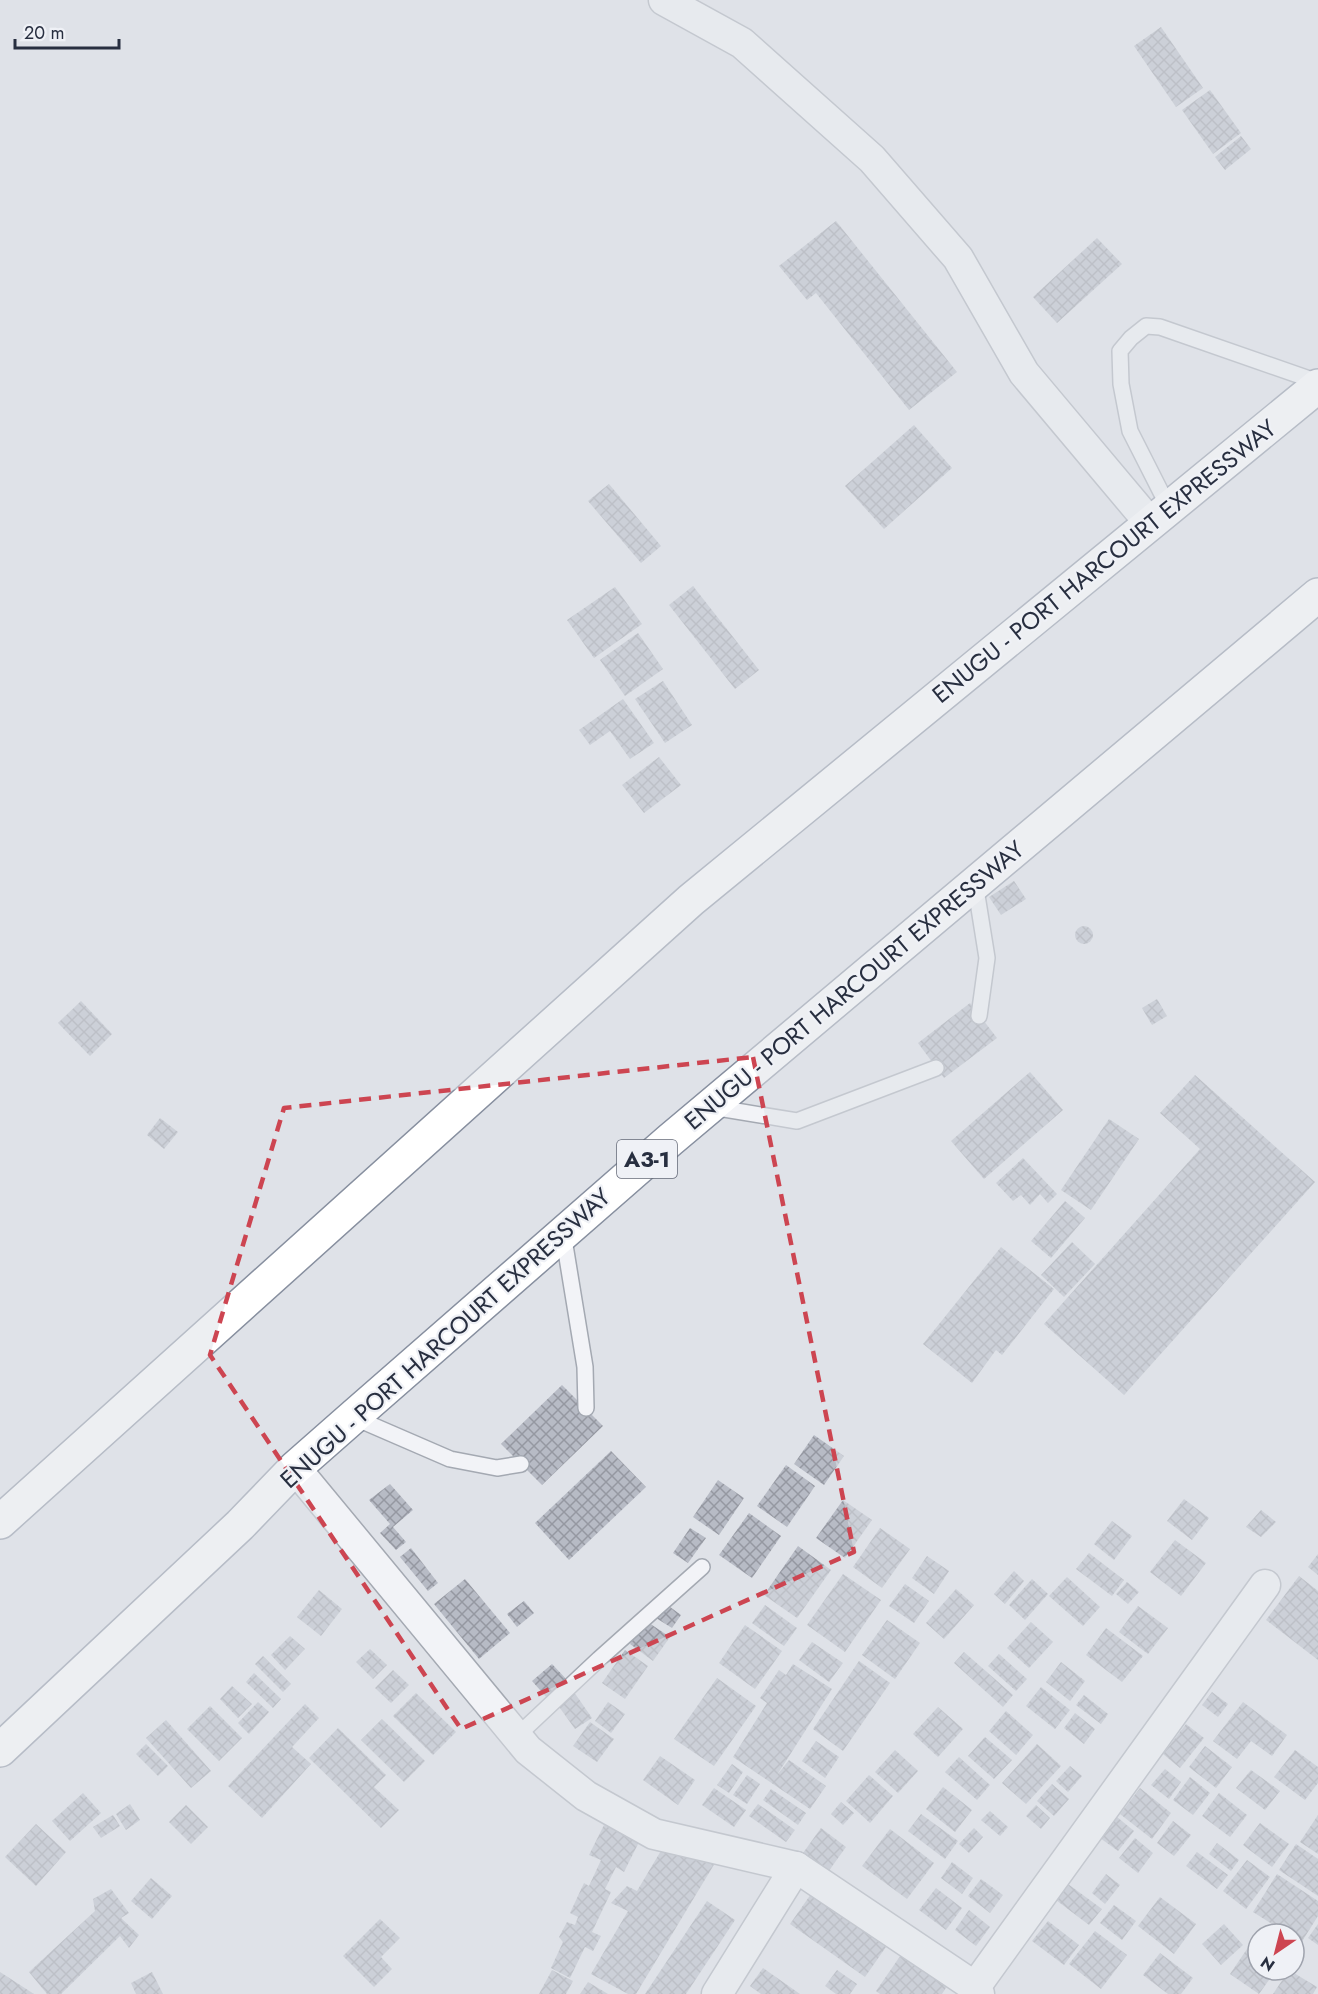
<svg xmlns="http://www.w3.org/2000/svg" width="1318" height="1994" font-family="Jost,sans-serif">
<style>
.building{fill:url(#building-cross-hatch)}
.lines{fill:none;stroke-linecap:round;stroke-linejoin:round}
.service-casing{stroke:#a4a9b2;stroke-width:18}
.minor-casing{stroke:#a4a9b2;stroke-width:33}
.trunk-casing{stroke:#878f9f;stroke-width:36}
.service{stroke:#f2f3f7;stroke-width:15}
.minor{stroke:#f2f3f7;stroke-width:30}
.trunk{stroke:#fff;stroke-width:33}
.marked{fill:none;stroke:#cd4551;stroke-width:4.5;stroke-dasharray:12 8;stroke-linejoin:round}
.labels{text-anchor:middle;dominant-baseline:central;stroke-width:4.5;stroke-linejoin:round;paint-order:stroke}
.shield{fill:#eff1f6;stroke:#646977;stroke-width:1.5}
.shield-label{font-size:22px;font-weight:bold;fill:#282f40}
.street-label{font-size:24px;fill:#282f40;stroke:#eff1f6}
</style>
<defs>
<pattern id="building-cross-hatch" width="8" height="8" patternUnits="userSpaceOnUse" patternTransform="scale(1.5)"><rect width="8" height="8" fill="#b7bbc5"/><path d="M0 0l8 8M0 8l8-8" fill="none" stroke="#9598a1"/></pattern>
</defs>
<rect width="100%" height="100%" fill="#dfe2e8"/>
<g class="building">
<path d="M1161,27L1203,88L1176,107L1134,46Z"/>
<path d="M1210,90L1241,133L1213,154L1182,110Z"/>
<path d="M1241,136L1251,149L1225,170L1215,157Z"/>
<path d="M836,221L957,372L909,410L816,293L807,300L779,266Z"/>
<path d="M1097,238L1122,264L1057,323L1033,297Z"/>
<path d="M914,425L952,468L884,529L845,486Z"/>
<path d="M609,484L661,546L641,563L588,501Z"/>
<path d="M693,586L759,670L735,689L669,605Z"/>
<path d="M615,587L642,624L594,658L567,620Z"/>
<path d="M638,633L663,669L625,696L600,660Z"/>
<path d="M663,681L692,725L665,743L635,699Z"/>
<path d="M623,699L654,743L630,759L610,731L590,745L579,730Z"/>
<path d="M659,757L681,785L644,813L622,785Z"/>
<path d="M1014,881L1026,899L1001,915L989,897Z"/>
<circle cx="1084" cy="935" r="9"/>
<path d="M1157,999L1167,1016L1152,1025L1142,1008Z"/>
<path d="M81,1001L112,1034L90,1056L58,1023Z"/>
<path d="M970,1003L997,1038L944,1078L918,1043Z"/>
<path d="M1030,1072L1063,1110L984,1179L951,1141Z"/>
<path d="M1195,1075L1315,1182L1124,1395L1044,1324L1200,1149L1160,1113Z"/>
<path d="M160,1118L178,1132L164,1149L147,1135Z"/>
<path d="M1109,1119L1139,1139L1091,1210L1061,1190Z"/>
<path d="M1023,1158L1057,1194L1048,1203L1040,1194L1030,1205L1021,1195L1013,1201L996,1183Z"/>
<path d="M1065,1201L1085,1218L1051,1258L1031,1241Z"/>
<path d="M1072,1242L1095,1264L1064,1297L1041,1275Z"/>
<path d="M1001,1247L1054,1289L1002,1355L996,1350L972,1383L923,1344Z"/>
<path d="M562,1385L603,1426L542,1485L501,1444Z"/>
<path d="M814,1435L844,1456L824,1485L794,1464Z"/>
<path d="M611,1451L646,1487L569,1560L535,1523Z"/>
<path d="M786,1465L815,1486L787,1527L757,1506Z"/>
<path d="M718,1480L744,1498L719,1535L693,1517Z"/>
<path d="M390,1484L413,1510L393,1527L406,1542L396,1550L380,1533L390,1524L369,1500Z"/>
<path d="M1184,1499L1209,1518L1192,1540L1167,1521Z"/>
<path d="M843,1500L872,1520L845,1558L816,1538Z"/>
<path d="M1261,1510L1276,1522L1261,1537L1246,1527Z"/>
<path d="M749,1513L781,1536L752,1578L719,1555Z"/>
<path d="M1112,1521L1132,1536L1114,1560L1094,1544Z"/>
<path d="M690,1528L706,1538L688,1563L673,1553Z"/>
<path d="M880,1528L910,1549L882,1588L853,1567Z"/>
<path d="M1175,1540L1206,1563L1181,1596L1150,1572Z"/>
<path d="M798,1546L831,1570L797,1618L764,1595Z"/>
<path d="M411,1548L438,1583L428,1591L400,1557Z"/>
<path d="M1089,1553L1124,1580L1112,1596L1076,1569Z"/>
<path d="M1318,1554V1575L1308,1567Z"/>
<path d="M927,1556L949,1571L934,1594L912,1578Z"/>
<path d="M1014,1571L1024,1581L1005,1604L994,1594Z"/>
<path d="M843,1574L881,1600L845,1652L807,1625Z"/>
<path d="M1299,1576L1318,1591V1660L1266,1620Z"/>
<path d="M1067,1577L1100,1607L1083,1626L1049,1596Z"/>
<path d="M465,1579L510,1633L479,1659L434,1604Z"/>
<path d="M1032,1579L1048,1594L1025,1620L1009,1605Z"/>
<path d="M1127,1582L1139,1592L1128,1604L1116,1594Z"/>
<path d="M905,1584L929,1601L914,1623L889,1606Z"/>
<path d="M956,1589L974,1605L944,1639L926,1623Z"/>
<path d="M319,1590L342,1609L321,1636L297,1617Z"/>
<path d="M524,1601L534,1613L517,1627L507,1614Z"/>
<path d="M666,1604L681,1615L672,1628L656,1618Z"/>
<path d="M765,1605L797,1628L784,1646L752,1623Z"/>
<path d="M1138,1606L1168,1628L1148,1654L1119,1632Z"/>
<path d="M887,1620L920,1643L895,1679L862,1655Z"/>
<path d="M646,1621L670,1637L653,1661L630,1644Z"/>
<path d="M1031,1622L1053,1642L1029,1668L1007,1648Z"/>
<path d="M745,1625L782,1651L755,1689L719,1663Z"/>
<path d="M1106,1628L1143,1656L1122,1682L1086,1655Z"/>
<path d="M290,1636L305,1649L285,1670L271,1655Z"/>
<path d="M812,1642L843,1663L829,1682L799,1660Z"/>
<path d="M370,1649L387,1665L373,1679L356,1662Z"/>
<path d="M625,1650L648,1666L625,1699L602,1683Z"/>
<path d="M964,1652L1013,1695L1003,1707L954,1663Z"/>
<path d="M999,1654L1027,1679L1016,1691L988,1666Z"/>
<path d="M263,1656L291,1684L283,1692L255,1664Z"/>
<path d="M859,1661L890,1683L843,1751L813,1729Z"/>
<path d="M1061,1662L1085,1681L1070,1701L1046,1682Z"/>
<path d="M552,1664L568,1681L548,1699L532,1681Z"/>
<path d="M793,1664L832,1689L777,1775L789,1760L826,1786L810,1809L733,1757L767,1703L760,1698L779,1670L786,1675Z"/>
<path d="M393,1670L409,1685L391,1703L375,1688Z"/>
<path d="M254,1673L281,1699L273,1708L246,1682Z"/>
<path d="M717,1678L756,1706L714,1766L674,1739Z"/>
<path d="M232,1686L252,1704L238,1718L220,1699Z"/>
<path d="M1041,1687L1070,1710L1055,1729L1026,1706Z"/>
<path d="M574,1692L592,1718L575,1729L557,1704Z"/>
<path d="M1212,1692L1228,1704L1218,1717L1202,1705Z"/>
<path d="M416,1693L456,1732L433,1755L393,1716Z"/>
<path d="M1084,1695L1108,1714L1101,1724L1076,1705Z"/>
<path d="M258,1702L269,1712L249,1734L238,1723Z"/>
<path d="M608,1702L625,1714L611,1733L595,1721Z"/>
<path d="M1243,1702L1287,1735L1272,1756L1251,1741L1237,1759L1213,1741Z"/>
<path d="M305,1704L319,1718L292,1747L311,1764L262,1818L228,1786Z"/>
<path d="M210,1706L242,1738L219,1761L187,1729Z"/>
<path d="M938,1707L963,1729L938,1757L913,1734Z"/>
<path d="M1006,1711L1033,1735L1016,1755L989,1731Z"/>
<path d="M1075,1713L1095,1729L1084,1744L1064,1728Z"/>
<path d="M382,1719L425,1761L404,1782L361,1740Z"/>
<path d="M166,1720L211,1771L191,1788L146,1738Z"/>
<path d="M590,1722L614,1739L597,1762L573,1746Z"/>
<path d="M1186,1724L1204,1738L1180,1768L1163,1754Z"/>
<path d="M338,1728L386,1775L374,1787L399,1810L381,1828L309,1758Z"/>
<path d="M985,1737L1012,1760L994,1779L968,1756Z"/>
<path d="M816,1741L839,1757L825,1778L802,1761Z"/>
<path d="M146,1744L168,1766L158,1776L136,1754Z"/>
<path d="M1037,1744L1061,1766L1026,1804L1002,1783Z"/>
<path d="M1205,1746L1232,1767L1216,1788L1189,1767Z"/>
<path d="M895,1750L918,1771L898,1793L875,1772Z"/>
<path d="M1295,1750L1318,1767V1783L1305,1800L1274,1777Z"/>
<path d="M660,1756L695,1780L678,1805L643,1780Z"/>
<path d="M959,1757L990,1785L977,1800L945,1772Z"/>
<path d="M732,1764L743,1772L729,1793L717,1785Z"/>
<path d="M1070,1766L1082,1776L1068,1792L1056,1781Z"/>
<path d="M1165,1769L1181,1782L1169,1799L1151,1785Z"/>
<path d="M1251,1770L1280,1791L1265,1810L1236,1788Z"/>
<path d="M747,1775L760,1784L747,1804L733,1795Z"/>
<path d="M869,1775L893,1796L870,1823L846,1801Z"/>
<path d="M1190,1777L1210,1793L1193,1815L1173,1800Z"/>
<path d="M1052,1784L1069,1799L1054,1816L1037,1801Z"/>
<path d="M943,1787L972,1810L955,1832L926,1809Z"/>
<path d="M714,1788L746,1810L734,1827L702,1805Z"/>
<path d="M1140,1788L1171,1813L1152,1839L1120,1814Z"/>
<path d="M771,1789L806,1813L798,1825L763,1800Z"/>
<path d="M83,1793L101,1813L70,1841L52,1821Z"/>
<path d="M1219,1793L1247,1815L1230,1837L1202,1816Z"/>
<path d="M841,1802L854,1813L843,1825L831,1814Z"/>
<path d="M130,1804L140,1820L126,1830L116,1814Z"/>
<path d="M758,1804L795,1830L786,1842L749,1816Z"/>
<path d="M186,1805L208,1827L191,1844L169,1822Z"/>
<path d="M1036,1805L1050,1818L1041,1829L1026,1816Z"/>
<path d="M990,1811L1008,1827L1000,1836L981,1820Z"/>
<path d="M921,1814L958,1841L945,1859L908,1831Z"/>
<path d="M113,1815L120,1826L101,1838L93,1827Z"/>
<path d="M1318,1815V1854L1300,1842Z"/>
<path d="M1117,1817L1134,1831L1118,1851L1100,1838Z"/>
<path d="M1173,1821L1191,1835L1174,1856L1157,1843Z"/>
<path d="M1260,1823L1289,1844L1272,1867L1243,1845Z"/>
<path d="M36,1824L66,1852L36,1886L5,1857Z"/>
<path d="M604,1825L639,1842L624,1872L616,1867L605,1889L611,1892L592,1932L601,1936L593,1951L585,1947L570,1978L551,1968L563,1942L559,1937L567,1922L575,1925L578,1917L570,1913L584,1883L589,1886L601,1860L589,1855Z"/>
<path d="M821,1828L846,1847L828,1872L803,1853Z"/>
<path d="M974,1828L983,1837L969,1853L959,1844Z"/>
<path d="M890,1829L934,1863L907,1899L862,1866Z"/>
<path d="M1135,1838L1153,1853L1138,1873L1119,1858Z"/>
<path d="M1217,1843L1239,1860L1231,1871L1209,1854Z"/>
<path d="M665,1844L715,1863L636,1994H628L591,1974L628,1911L611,1903L627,1886L637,1891Z"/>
<path d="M1296,1844L1318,1859V1896L1279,1870Z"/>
<path d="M1197,1852L1228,1875L1217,1889L1186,1866Z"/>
<path d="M1247,1860L1270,1877L1246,1909L1223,1891Z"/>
<path d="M952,1862L973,1878L962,1894L941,1878Z"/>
<path d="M1106,1874L1120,1885L1105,1904L1092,1893Z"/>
<path d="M1277,1874L1318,1901V1916L1301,1943L1294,1938V1934H1288L1253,1912Z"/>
<path d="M151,1878L172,1896L152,1919L131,1901Z"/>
<path d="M981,1879L1003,1895L990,1913L968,1896Z"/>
<path d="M1068,1884L1102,1909L1089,1925L1056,1900Z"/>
<path d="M936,1888L962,1908L946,1930L919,1910Z"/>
<path d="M111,1889L129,1913L121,1918L139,1935L129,1948L120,1936L61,1994H47L29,1972L95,1911L93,1899Z"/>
<path d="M811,1894L886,1947L865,1977L790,1924Z"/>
<path d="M1160,1897L1196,1924L1174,1954L1138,1926Z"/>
<path d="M707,1901L735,1920L686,1994H645Z"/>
<path d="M1114,1905L1136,1921L1122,1940L1100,1923Z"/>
<path d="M969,1910L990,1927L976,1946L955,1930Z"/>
<path d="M380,1919L400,1938L381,1957L392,1969L374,1987L343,1956Z"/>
<path d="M1048,1921L1079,1945L1064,1965L1032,1941Z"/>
<path d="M1224,1924L1243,1945L1221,1965L1202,1944Z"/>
<path d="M1318,1924V1945L1308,1938Z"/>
<path d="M1095,1931L1127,1955L1101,1989L1069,1964Z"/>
<path d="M1249,1946L1258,1952V1970H1276L1259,1994L1230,1974Z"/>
<path d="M903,1952L949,1983L942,1994H880L876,1991Z"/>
<path d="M1160,1953L1193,1978L1181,1994H1168L1143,1975Z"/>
<path d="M763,1968L800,1994H761L750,1986Z"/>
<path d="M552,1970L573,1981L566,1994H539Z"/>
<path d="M837,1970L857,1984L850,1994H836L825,1986Z"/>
<path d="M1289,1970L1317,1987L1313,1994H1273Z"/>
<path d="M0,1972L34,1994H0Z"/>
<path d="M152,1972L163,1994H136L131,1983Z"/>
<path d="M588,1982L608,1994H580Z"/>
</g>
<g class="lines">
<g class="service-casing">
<g id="service">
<path d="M1169,508L1130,431L1121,384L1120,351L1131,338L1146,326L1160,327L1318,382"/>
<path d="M975,883L987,958L979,1016"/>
<path d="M712,1107L797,1121L936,1068"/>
<path d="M563,1233L585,1367L586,1408"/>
<path d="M353,1417L450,1459L497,1468L521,1464"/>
<path d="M517,1736L599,1659L702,1567"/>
</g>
</g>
<g class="minor-casing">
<g id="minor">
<path d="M664,0L742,43L872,159L958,258L1024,373L1150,523"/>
<path d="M295,1468L528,1750L586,1796L654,1834L796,1867L975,1987L979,1994"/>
<path d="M975,1987L1265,1585"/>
<path d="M717,1994L796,1867"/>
</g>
</g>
<g class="trunk-casing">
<g id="trunk">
<path d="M0,1522L691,900L1318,386"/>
<path d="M0,1750L240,1525L295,1468L353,1417L670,1140L1318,595"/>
</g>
</g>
<use href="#service" class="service"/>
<use href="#minor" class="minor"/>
<use href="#trunk" class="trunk"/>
</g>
<path d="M0 0H1318V1994H0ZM753,1057L854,1552L461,1729L210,1355L284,1108Z" fill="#dfe2e8" fill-opacity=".55" fill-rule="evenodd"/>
<path class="marked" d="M753,1057L854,1552L461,1729L210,1355L284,1108Z"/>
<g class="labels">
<rect class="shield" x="617" y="1140" width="60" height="38" rx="4.5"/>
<g class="shield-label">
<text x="647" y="1159">A3-1</text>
</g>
<g class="street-label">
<text transform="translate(1104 561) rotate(-39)">ENUGU - PORT HARCOURT EXPRESSWAY</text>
<text transform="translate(854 985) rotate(-40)">ENUGU - PORT HARCOURT EXPRESSWAY</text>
<text transform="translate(445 1338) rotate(-42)">ENUGU - PORT HARCOURT EXPRESSWAY</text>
</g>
</g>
<g transform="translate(1276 1952) rotate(215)"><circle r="28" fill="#eff1f6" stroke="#9fa3ad" stroke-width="1.5"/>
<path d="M0-4.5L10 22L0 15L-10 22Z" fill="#cd4551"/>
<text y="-9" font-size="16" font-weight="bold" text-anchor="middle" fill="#282f40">N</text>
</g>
<path d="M15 39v9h104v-9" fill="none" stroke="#282f40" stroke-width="3"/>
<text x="24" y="39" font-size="18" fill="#282f40" stroke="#eff1f6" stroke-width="4.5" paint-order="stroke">20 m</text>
</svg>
